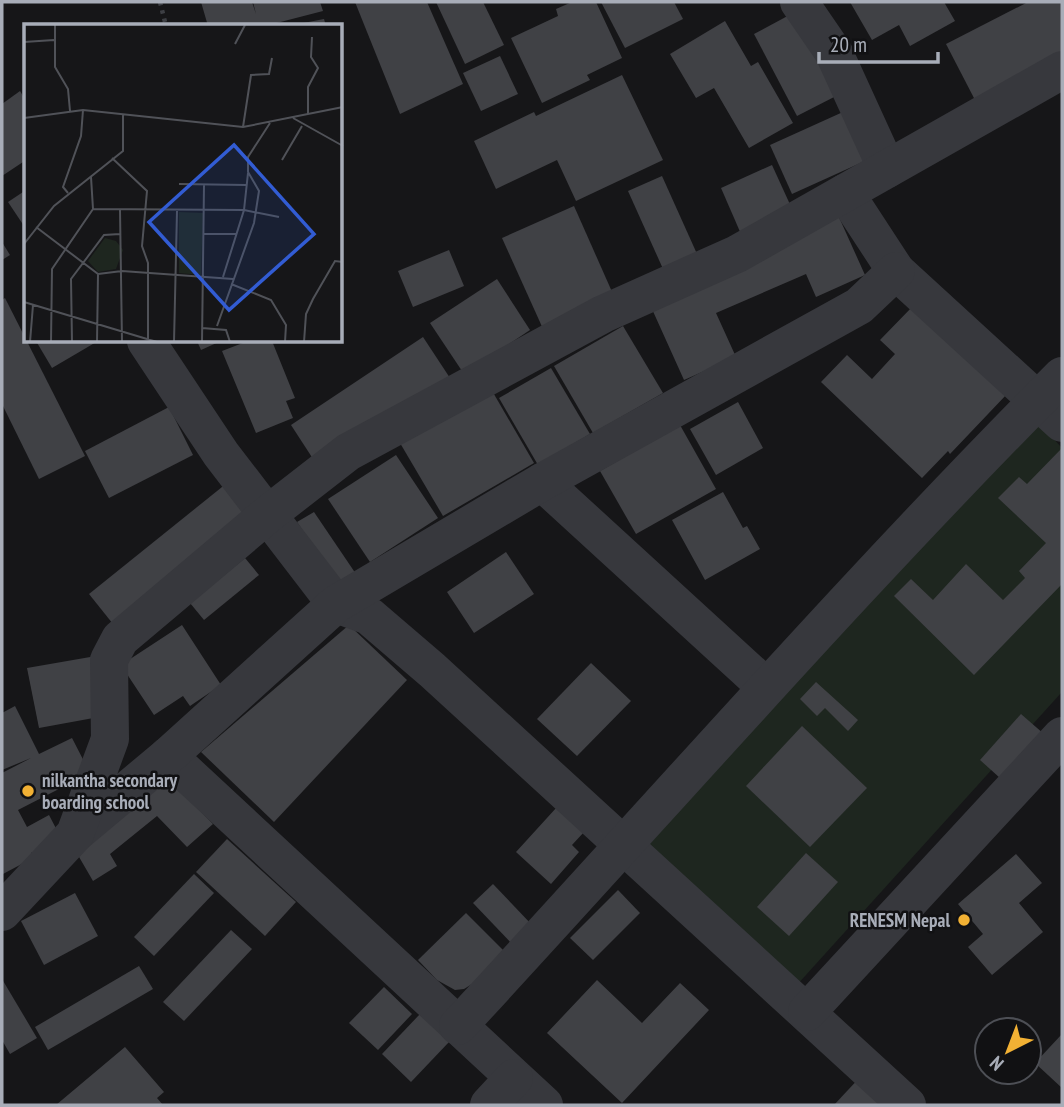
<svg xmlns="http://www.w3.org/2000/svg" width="1064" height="1107" font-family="'PT Sans Narrow',sans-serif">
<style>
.green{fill:#1e261f}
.building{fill:#404145}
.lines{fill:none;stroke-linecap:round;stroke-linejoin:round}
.path{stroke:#3d3f44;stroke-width:4.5;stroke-dasharray:3.5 5;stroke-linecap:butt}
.minor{stroke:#37383d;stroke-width:38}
.poi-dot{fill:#f2b134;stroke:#111113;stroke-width:2.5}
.labels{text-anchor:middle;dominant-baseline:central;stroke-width:5;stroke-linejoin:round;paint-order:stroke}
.poi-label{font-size:19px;font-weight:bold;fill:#a8adb8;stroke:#111113;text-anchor:start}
.inset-road{fill:none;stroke:#505258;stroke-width:2}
.view{fill:#325cd3;fill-opacity:0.15;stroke:#325cd3;stroke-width:3.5}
.inset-edge{fill:none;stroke:#a8adb8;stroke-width:3.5}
</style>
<rect width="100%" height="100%" fill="#161618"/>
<path class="green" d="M1039,423L1062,448V692L796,986L639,837Z"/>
<g class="building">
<path d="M201,2H252L256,14L253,2H320L323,11L265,26H208Z"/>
<path d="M355,2H427L463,84L400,114Z"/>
<path d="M436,2H483L504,45L465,64Z"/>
<path d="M572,2H596L622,58L587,75L590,80L542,103L511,38L558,16L556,9Z"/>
<path d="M601,2H674L683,19L625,48Z"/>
<path d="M850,2H944L955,21L910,46L899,25L872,40Z"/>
<path d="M1028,2H1062V54L975,100L946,44Z"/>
<path d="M795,12L838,95L797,116L754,34Z"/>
<path d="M324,19L326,26H293V25Z"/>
<path d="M725,21L751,66L758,62L793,123L749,148L714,88L696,98L670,54Z"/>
<path d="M500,56L518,94L481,111L463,73Z"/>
<path d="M622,75L663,160L576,201L557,160L496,189L474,141L534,112L536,116Z"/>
<path d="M20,91L26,101V160L2,176V104Z"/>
<path d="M854,107L876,156L792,194L770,145Z"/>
<path d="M772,165L793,211L741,234L721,188Z"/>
<path d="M662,176L702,265L668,280L628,191Z"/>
<path d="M26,190V229L8,202Z"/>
<path d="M574,206L613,294L544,331L502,238Z"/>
<path d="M838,215L865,275L816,297L806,274L716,313L736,357L684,380L647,298Z"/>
<path d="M2,242L10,255L2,260Z"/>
<path d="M449,250L464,286L413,307L398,271Z"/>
<path d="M497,279L530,330L464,374L430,323Z"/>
<path d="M5,298L85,456L39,479L2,404V300Z"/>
<path d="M913,306L1007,394L950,454L948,451L922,478L821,382L847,355L872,379L895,354L880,340Z"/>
<path d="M623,326L663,393L593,433L554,366Z"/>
<path d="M423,337L450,378L317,465L291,425Z"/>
<path d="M36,341H98L52,368Z"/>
<path d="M197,341H221L201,350Z"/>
<path d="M248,341H272L295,398L286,401L293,418L256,433L222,351Z"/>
<path d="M551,368L590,434L538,465L499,398Z"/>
<path d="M491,389L534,463L443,516L400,443Z"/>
<path d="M738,402L763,448L716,475L690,429Z"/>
<path d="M169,407L193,455L109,498L85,451Z"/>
<path d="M680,425L716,489L636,534L600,471Z"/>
<path d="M1062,448V584L974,675L894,596L911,579L933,600L966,564L1003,600L1025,578L1019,571L1046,543L998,498L1019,477L1027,484Z"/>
<path d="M396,455L438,518L370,562L328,499Z"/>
<path d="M227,483L255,518L117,629L89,594Z"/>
<path d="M723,492L743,528L747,526L760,549L705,580L672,520Z"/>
<path d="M314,512L358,577L341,588L297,522Z"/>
<path d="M506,552L534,594L474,633L447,592Z"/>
<path d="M245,558L259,575L204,620L190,603Z"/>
<path d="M182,625L221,685L190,706L183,696L154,715L121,665Z"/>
<path d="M349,625L407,680L274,822L201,752Z"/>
<path d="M96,656L99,717L39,728L27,668Z"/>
<path d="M591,663L631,701L577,756L537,719Z"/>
<path d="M816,682L858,720L848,731L825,708L817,716L800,699Z"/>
<path d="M15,706L39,754L72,738L90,773L18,810L27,827L49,815L61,838L31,853L33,858L3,874L2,773L31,758L2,770V713Z"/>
<path d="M1021,714L1052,741L1010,787L980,760Z"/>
<path d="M802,726L867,788L810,847L746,786Z"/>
<path d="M169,779L213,824L187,847L157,816L110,854L117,866L93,881L75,850Z"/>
<path d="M557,807L584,832L572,845L579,852L551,884L516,852Z"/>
<path d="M227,839L296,902L265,936L196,872Z"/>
<path d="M806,853L838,882L789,936L757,907Z"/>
<path d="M1016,854L1042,883L1019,903L1043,932L992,975L968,947L983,934L958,904Z"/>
<path d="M194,874L214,893L154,956L134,937Z"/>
<path d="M493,884L533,926L514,946L473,903Z"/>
<path d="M618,890L640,913L593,960L570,938Z"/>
<path d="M75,893L98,936L44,965L21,921Z"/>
<path d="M466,913L504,951L472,984L464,989L455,990L437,980L418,960Z"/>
<path d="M231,930L252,949L184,1021L163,1002Z"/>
<path d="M139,966L153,989L48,1050L35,1027Z"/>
<path d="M2,979L37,1038L10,1054L2,1040Z"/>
<path d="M597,980L642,1023L680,983L709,1010L622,1103L547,1033Z"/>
<path d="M384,987L412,1014L378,1050L349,1023Z"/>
<path d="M420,1014L449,1042L411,1082L382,1054Z"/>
<path d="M1062,1034V1088L1035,1063Z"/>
<path d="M125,1047L164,1092L157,1098L163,1105H56Z"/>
<path d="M862,1075L885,1097L877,1105H834Z"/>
</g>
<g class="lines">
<path class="path" d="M160,2L166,26"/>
<g class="minor">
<path d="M799,2L834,53L887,169"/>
<path d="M845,193L896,271L1062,423"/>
<path d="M146,341L221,454L336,604L369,616L432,670L907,1105"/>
<path d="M542,482L766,687"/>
<path d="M168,756L544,1105"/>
<path d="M76,833L168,756L336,604L542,482L859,306L896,271"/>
<path d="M2,912L75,834L110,739L109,660L120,639L267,515L348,452L603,314L737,254L1062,70"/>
<path d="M807,1012L1062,736"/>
<path d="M458,1026C659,809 853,586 1062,376"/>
<path d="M489,1105L514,1078"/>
</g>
</g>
<g class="poi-dot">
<circle cx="28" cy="791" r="7"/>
<circle cx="964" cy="920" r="7"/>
</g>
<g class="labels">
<g class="poi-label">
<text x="42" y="780">nilkantha secondary<tspan x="42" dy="22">boarding school</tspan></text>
<text x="950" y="920" text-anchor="end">RENESM Nepal</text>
</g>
</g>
<g transform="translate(24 24)">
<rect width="318" height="318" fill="#161618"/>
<path d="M155,188L179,189L177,251L155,249ZM81,214L92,217L99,226L92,245L74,248L64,237Z" fill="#1e261f"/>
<path class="inset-road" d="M31,1V43L44,65L46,87M0,18L30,16M211,20L221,1M284,90V63L294,44L287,33L288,13M0,94L59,86L219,103L319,83M269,94L319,122M219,103L227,51L245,50L248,34M88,134L123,167L118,222L124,239V318M258,136L278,102M155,160L222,161M44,169L39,163L57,112L59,86M69,185L220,186L255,193M96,186L98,318M12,203L74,250L73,318M179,210H212M0,220L30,182L99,127V91M74,250L98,247L209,255M199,253L220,186L224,149M207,260L247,276L262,301L261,318M0,278L133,318M193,302L230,199L235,167L224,148V133L246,99M178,304L202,306L206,318M6,318L9,281M27,318L28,245L69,185L67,153M48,318L47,255L80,211L96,210M150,318L153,187M178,318L180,161M280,318L282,290L289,275L311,237L319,238"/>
<path class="view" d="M210,121L290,210L205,286L125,198Z"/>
<rect width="318" height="318" class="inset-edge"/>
</g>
<rect width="1064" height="1107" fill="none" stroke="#a8adb8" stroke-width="7"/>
<g transform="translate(1008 1051) rotate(222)"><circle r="33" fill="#111113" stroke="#4d4f55" stroke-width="2"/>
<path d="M0-5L12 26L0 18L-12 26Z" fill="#f2b134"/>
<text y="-10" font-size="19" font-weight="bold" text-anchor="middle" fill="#a8adb8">N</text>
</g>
<path d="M819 52v10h119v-10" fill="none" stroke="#a8adb8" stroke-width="3.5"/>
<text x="830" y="52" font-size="21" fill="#a8adb8" stroke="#111113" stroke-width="5" paint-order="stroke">20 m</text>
</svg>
